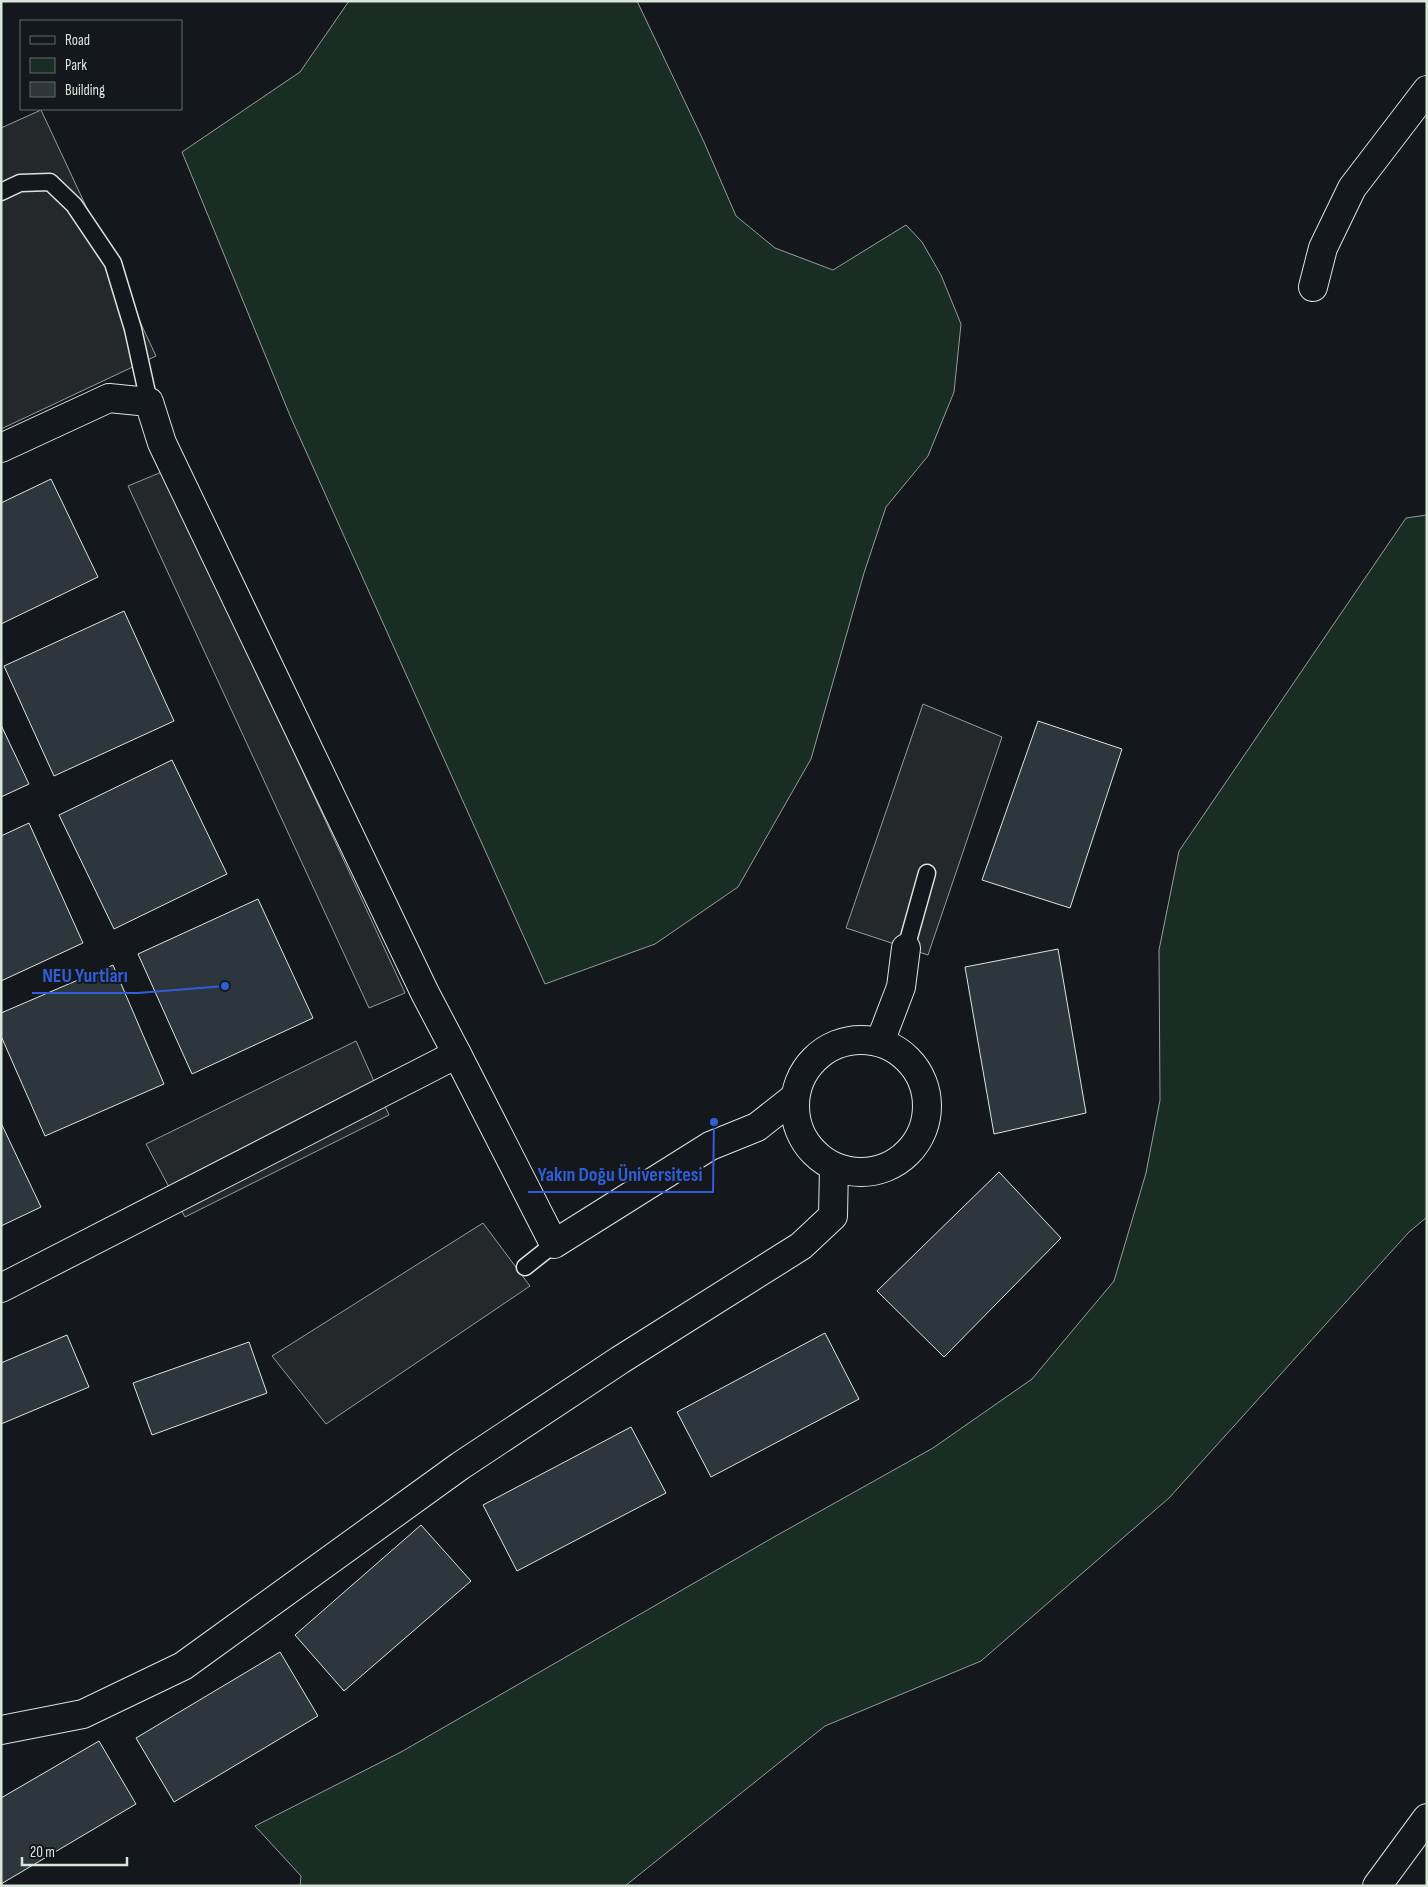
<svg xmlns="http://www.w3.org/2000/svg" width="1428" height="1887" font-family="'Sofia Sans Condensed',sans-serif">
<style>
.green{fill:#1a2d24;stroke:#939e99}
.parking{fill:#24282b;stroke:#939e99}
.building{fill:#2c363c;stroke:#d8e6dc}
.lines{fill:none;stroke-linecap:round;stroke-linejoin:round}
.service-casing{stroke:#d8e6dc;stroke-width:19}
.minor-casing{stroke:#d8e6dc;stroke-width:30}
.trunk-casing{stroke:#d8e6dc;stroke-width:30}
.service{stroke:#14181c;stroke-width:16}
.minor{stroke:#14181c;stroke-width:28}
.trunk{stroke:#14181c;stroke-width:28}
.leader{fill:none;stroke:#305dd8;stroke-width:2}
.callout-dot{fill:#305dd8;stroke:#14181c;stroke-width:2}
.callout-label{font-size:20px;text-anchor:middle;font-weight:bold;fill:#305dd8;stroke:#14181c;stroke-width:4;stroke-linejoin:round;paint-order:stroke}
</style>
<rect width="100%" height="100%" fill="#14181c"/>
<g class="green">
<path d="M349,1H637L704,142L736,216L775,248L833,270L906,225L922,242L941,275L961,324L954,392L928,456L886,507L864,573L811,759L738,887L655,944L545,984L291,418L182,152L300,72Z"/>
<path d="M1427,515V1217L1409,1232L1169,1498L981,1661L825,1726L625,1886H300L301,1876L255,1826L401,1752L774,1537L933,1448L1032,1379L1114,1281L1146,1173L1160,1100L1159,950L1179,851L1406,518Z"/>
</g>
<g class="parking">
<path d="M41,110L156,356L1,429V128Z"/>
<path d="M164,471L405,993L369,1008L128,486Z"/>
<path d="M923,704L1002,737L928,955L846,928Z"/>
<path d="M356,1041L389,1115L185,1217L146,1144Z"/>
<path d="M483,1223L530,1286L326,1424L272,1356Z"/>
</g>
<g class="building">
<path d="M51,479L98,577L1,624V503Z"/>
<path d="M124,611L174,721L54,776L4,666Z"/>
<path d="M1038,721L1122,749L1070,908L982,880Z"/>
<path d="M1,725L29,784L1,797Z"/>
<path d="M172,760L227,874L114,929L59,815Z"/>
<path d="M29,823L83,943L1,981V836Z"/>
<path d="M258,899L313,1018L192,1074L138,954Z"/>
<path d="M1058,949L1086,1113L994,1134L965,967Z"/>
<path d="M113,965L164,1084L45,1136L1,1036V1013Z"/>
<path d="M1,1123L41,1207L1,1226Z"/>
<path d="M999,1172L1061,1238L944,1357L877,1291Z"/>
<path d="M825,1333L859,1399L711,1477L677,1412Z"/>
<path d="M67,1335L89,1387L1,1424V1363Z"/>
<path d="M249,1342L267,1393L152,1435L133,1383Z"/>
<path d="M631,1427L666,1493L517,1571L483,1505Z"/>
<path d="M421,1525L471,1581L344,1691L295,1635Z"/>
<path d="M280,1652L318,1716L174,1802L136,1738Z"/>
<path d="M99,1741L136,1804L1,1884V1798Z"/>
</g>
<g class="lines">
<g class="service-casing">
<g id="service">
<path d="M1,192L20,183L50,182L74,205L113,263L133,329L149,402"/>
<path d="M906,948L927,873"/>
<path d="M525,1267L554,1244"/>
</g>
</g>
<g class="minor-casing">
<g id="minor">
<path d="M1313,287L1323,248L1352,188L1427,90"/>
<path d="M1,448L109,398L149,402L162,443L425,993L457,1054L554,1244L710,1146L757,1127L795,1097"/>
<circle cx="861" cy="1106" r="66"/>
<path d="M880,1042L901,987L906,948"/>
<path d="M1,1288L457,1054"/>
<path d="M1,1730L83,1714L183,1666L460,1466L620,1360L801,1246L833,1216L834,1167"/>
</g>
</g>
<g class="trunk-casing">
<path id="trunk" d="M1377,1886L1427,1818"/>
</g>
<use href="#service" class="service"/>
<use href="#minor" class="minor"/>
<use href="#trunk" class="trunk"/>
</g>
<path class="leader" d="M225 986L138 993H32M714 1122L713 1192H528"/>
<g class="callout-dot">
<circle cx="225" cy="986" r="5"/>
<circle cx="714" cy="1122" r="5"/>
</g>
<g class="callout-label">
<text x="85" y="982">NEU Yurtları</text>
<text x="620" y="1181">Yakın Doğu Üniversitesi</text>
</g>
<rect width="1428" height="1887" fill="none" stroke="#d8e6dc" stroke-width="5"/>
<rect x="20" y="20" width="162" height="90" fill="#14181c" stroke="#626a69"/>
<rect x="30" y="36" width="25" height="8" fill="#14181c" stroke="#626a69"/>
<text x="65" y="45" font-size="15" fill="#d8e6dc">Road</text>
<rect x="30" y="58" width="25" height="15" fill="#1a2d24" stroke="#626a69"/>
<text x="65" y="70" font-size="15" fill="#d8e6dc">Park</text>
<rect x="30" y="82" width="25" height="15" fill="#2c363c" stroke="#626a69"/>
<text x="65" y="95" font-size="15" fill="#d8e6dc">Building</text>
<path d="M22 1857v8h105v-8" fill="none" stroke="#d8e6dc" stroke-width="2.5"/>
<text x="30" y="1857" font-size="15" fill="#d8e6dc" stroke="#14181c" stroke-width="4" paint-order="stroke">20 m</text>
</svg>
